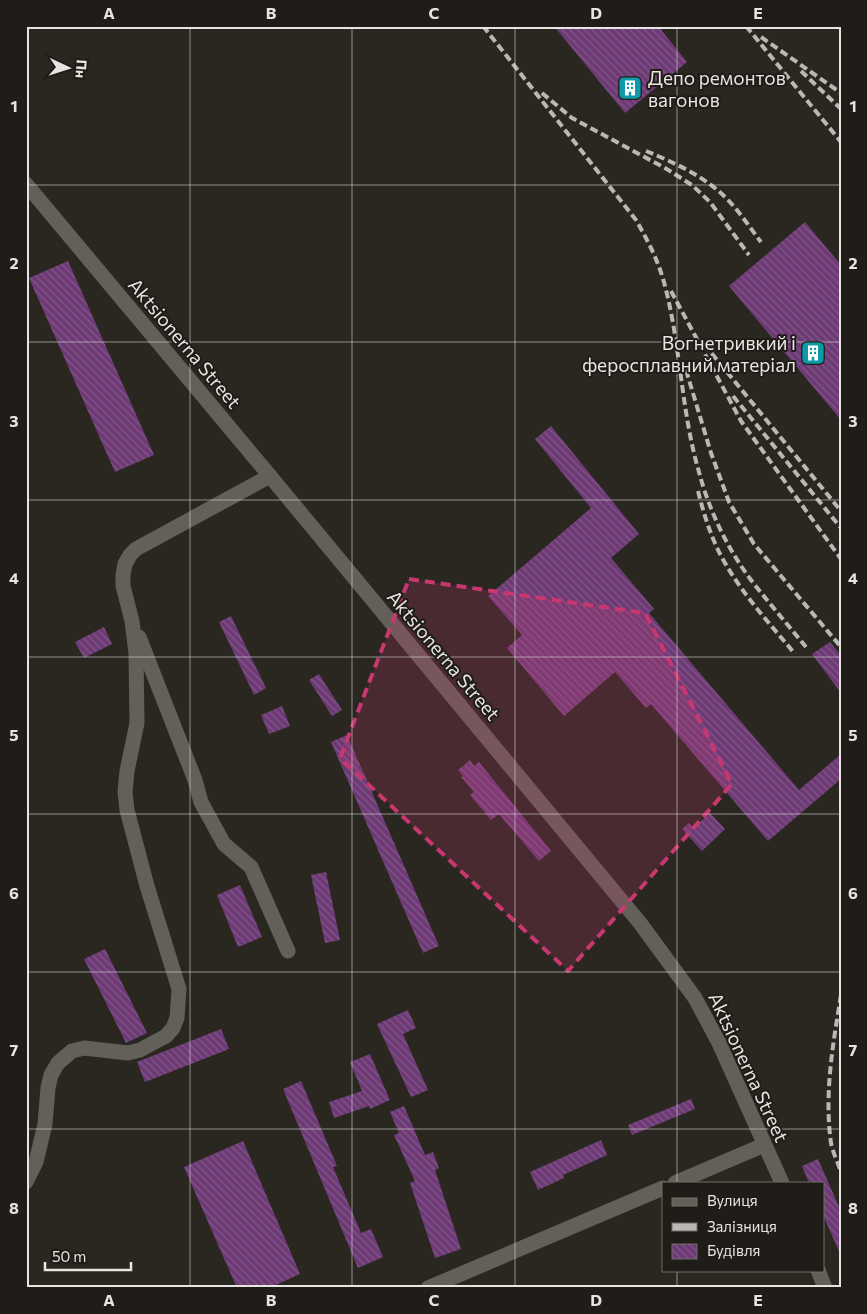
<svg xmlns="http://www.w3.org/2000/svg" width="867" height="1314" font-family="Commissioner,sans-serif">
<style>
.building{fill:url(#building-back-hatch)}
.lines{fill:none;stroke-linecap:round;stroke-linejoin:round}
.minor{stroke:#636059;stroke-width:15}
.rail{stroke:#bab8b4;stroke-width:4;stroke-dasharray:8 4;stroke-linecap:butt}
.marked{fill:#c8376f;fill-opacity:0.2;stroke:#c8376f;stroke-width:4;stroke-dasharray:10 6;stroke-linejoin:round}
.grid{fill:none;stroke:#e7e5e1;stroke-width:1;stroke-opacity:0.55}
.labels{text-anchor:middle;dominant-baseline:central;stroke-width:4;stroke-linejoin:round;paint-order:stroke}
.poi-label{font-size:19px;fill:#e7e5e1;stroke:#201d18;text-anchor:start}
.street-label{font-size:19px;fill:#e7e5e1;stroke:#201d18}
.neatline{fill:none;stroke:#e7e5e1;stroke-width:2}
.grid-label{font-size:16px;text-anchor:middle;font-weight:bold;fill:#e7e5e1}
</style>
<defs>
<pattern id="building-back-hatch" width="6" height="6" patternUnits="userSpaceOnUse" patternTransform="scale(1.25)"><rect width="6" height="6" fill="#6d3a75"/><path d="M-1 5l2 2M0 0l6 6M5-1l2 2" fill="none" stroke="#825688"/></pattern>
</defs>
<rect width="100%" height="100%" fill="#2a2721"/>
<g class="building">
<path d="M554,26H658L687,62L625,113Z"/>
<path d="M805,222L841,265V420L729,286Z"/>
<path d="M68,261L154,455L115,472L29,278Z"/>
<path d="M551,426L639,534L611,558L654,609L649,613L799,790L841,754V779L768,841L651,704L646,708L615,672L564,716L507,648L522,635L488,596L591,508L535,439Z"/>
<path d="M231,616L266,688L254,695L219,622Z"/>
<path d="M104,627L112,644L84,658L75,642Z"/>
<path d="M830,642L841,656V693L812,654Z"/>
<path d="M319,674L342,710L332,716L309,680Z"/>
<path d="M282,706L290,726L269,734L261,715Z"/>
<path d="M347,735L439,946L423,953L331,742Z"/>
<path d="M470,760L474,766L479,762L551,851L539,861L499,814L491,820L470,795L474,792L461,777L463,776L458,770Z"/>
<path d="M710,813L725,829L702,851L682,829L689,823L693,828Z"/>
<path d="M326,872L340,940L325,943L311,875Z"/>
<path d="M240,885L262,937L238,947L217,895Z"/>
<path d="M105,949L147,1033L126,1043L84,959Z"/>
<path d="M408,1010L416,1028L403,1034L428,1090L411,1097L377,1024Z"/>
<path d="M221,1029L229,1049L145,1082L137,1062Z"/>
<path d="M370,1054L390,1100L370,1109L369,1106L334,1118L329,1102L362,1091L350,1062Z"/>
<path d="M301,1081L337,1166L333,1167L361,1233L371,1229L383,1257L358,1268L283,1089Z"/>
<path d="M691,1099L695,1109L632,1135L628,1125Z"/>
<path d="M404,1106L425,1155L433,1152L439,1168L435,1170L461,1249L435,1258L410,1183L415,1181L394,1135L399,1133L390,1112Z"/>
<path d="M601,1140L607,1155L563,1175L564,1178L538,1190L530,1172Z"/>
<path d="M243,1141L300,1274L269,1288H237L184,1167Z"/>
<path d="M818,1159L841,1211V1256L823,1215V1183H809L802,1166Z"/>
</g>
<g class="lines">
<g class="minor">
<path d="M26,184L270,476L640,923L695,998L719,1043L782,1183"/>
<path d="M139,637L195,780L201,802L224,844L251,867L288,951"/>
<path d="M26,1182L36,1162L45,1124L48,1088L51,1075L58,1063L72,1051L84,1048L128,1053L140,1050L166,1036L173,1028L177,1018L179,989L147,886L127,810L125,792L127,771L137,723L136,653L132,621L123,586V575L125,564L130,555L136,549L270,476"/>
<path d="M675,1183L764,1145"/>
<path d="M818,1270L825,1288"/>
<path d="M428,1288L663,1188"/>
</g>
<g class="rail">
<path d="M483,26L636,220C648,241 659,262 665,286C681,347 681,411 699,472C709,510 727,548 751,580C769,603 788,625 806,647"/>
<path d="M746,26L841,142"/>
<path d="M761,37L841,93"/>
<path d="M801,71L841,109"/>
<path d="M542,93L572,118L665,168L692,185L710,202L749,255"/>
<path d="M646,151C673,162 706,177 727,199C740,212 750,228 761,242"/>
<path d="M671,291L741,421L841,559"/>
<path d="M704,344L841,511"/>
<path d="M686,370L711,453L729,502L754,544L841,647"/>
<path d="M733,396L841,528"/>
<path d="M698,491C704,515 712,541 725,563C744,596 771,625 795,654"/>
<path d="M841,995C833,1044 824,1093 831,1143C833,1153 838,1163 841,1172"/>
</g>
</g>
<path class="marked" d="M409,579L645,613L732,784L568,971L340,758Z"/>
<path class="grid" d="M190,26V1288M352,26V1288M515,26V1288M677,26V1183M26,185H841M26,342H841M26,500H841M26,657H841M26,814H841M26,972H841M26,1129H841M677,1270V1288"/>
<defs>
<g id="building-square" transform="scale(1.25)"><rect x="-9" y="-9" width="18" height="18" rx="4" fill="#0f9aa8" stroke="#201d18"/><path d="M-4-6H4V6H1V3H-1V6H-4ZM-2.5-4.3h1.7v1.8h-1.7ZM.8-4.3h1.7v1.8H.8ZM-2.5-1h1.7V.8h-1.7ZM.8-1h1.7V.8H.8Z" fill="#fff"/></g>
</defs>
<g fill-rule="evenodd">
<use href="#building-square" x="630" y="88"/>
<use href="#building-square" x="813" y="353"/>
</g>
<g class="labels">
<g class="poi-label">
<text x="648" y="77">Депо ремонтов<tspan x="648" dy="22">вагонов</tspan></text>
<text x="796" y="342" text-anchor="end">Вогнетривкий і<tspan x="796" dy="22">феросплавний матеріал</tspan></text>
</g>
<g class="street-label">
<text transform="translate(185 343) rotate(50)">Aktsionerna Street</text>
<text transform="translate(444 655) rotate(50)">Aktsionerna Street</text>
<text transform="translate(749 1067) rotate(65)">Aktsionerna Street</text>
</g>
</g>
<rect width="867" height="1314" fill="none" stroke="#201d18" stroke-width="55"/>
<rect x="662" y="1182" width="162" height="90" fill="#201d18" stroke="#706d68"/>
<rect x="672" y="1198" width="25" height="8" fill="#636059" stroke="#706d68"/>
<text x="707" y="1206" font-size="15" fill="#e7e5e1">Вулиця</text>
<rect x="672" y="1223" width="25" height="8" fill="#bab8b4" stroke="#706d68"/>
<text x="707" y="1232" font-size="15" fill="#e7e5e1">Залізниця</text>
<rect x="672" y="1244" width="25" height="15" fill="url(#building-back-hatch)" stroke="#706d68"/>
<text x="707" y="1256" font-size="15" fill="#e7e5e1">Будівля</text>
<g transform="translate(68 68) rotate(94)" stroke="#201d18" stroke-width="4" paint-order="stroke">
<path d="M0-4L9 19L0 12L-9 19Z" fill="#e7e5e1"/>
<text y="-8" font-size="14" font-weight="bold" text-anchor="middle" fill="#e7e5e1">Пн</text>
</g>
<path d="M45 1262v8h86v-8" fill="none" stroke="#e7e5e1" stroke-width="2.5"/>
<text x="52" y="1262" font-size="15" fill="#e7e5e1" stroke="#201d18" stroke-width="4" paint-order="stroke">50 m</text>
<rect x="28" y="28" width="812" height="1258" class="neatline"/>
<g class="grid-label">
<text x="109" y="19">A</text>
<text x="271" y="19">B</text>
<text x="434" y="19">C</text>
<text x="596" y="19">D</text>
<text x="758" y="19">E</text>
<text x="14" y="112">1</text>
<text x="853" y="112">1</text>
<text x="14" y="269">2</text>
<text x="853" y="269">2</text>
<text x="14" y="427">3</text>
<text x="853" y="427">3</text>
<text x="14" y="584">4</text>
<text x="853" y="584">4</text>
<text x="14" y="741">5</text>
<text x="853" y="741">5</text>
<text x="14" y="899">6</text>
<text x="853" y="899">6</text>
<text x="14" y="1056">7</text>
<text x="853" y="1056">7</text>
<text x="14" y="1214">8</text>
<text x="853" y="1214">8</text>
<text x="109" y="1306">A</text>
<text x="271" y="1306">B</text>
<text x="434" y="1306">C</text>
<text x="596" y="1306">D</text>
<text x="758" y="1306">E</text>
</g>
</svg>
